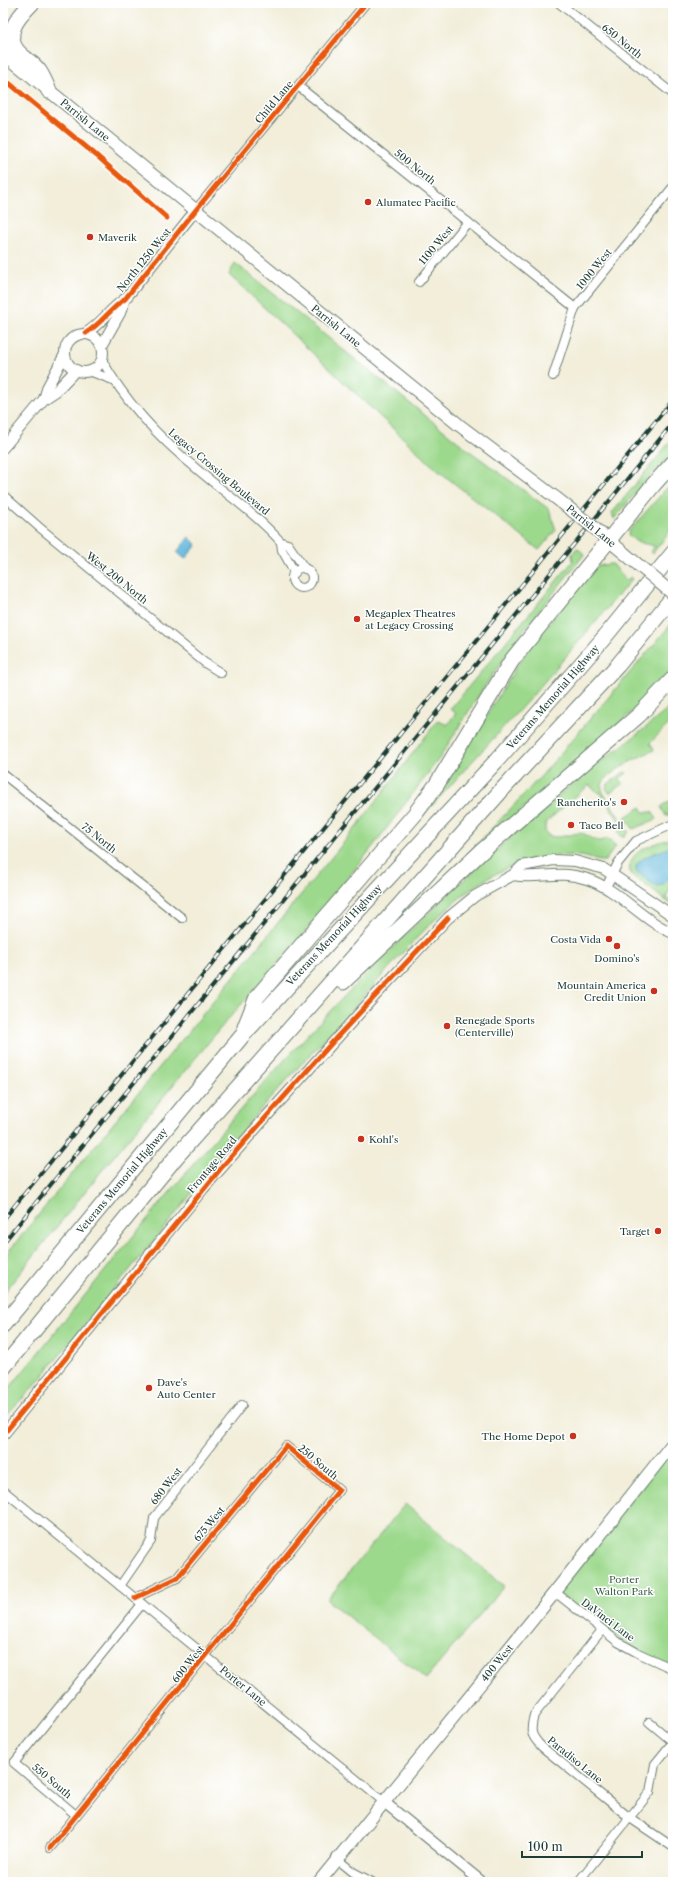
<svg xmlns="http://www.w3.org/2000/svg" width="676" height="1885" font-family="'Libre Caslon Text',serif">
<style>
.green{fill:#9dd98d;stroke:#5e8b60}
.water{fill:#5db6da;stroke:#3e7a87}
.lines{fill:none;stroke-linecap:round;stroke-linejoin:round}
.minor-casing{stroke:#697b6e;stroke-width:10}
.tertiary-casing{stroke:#697b6e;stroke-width:12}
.secondary-casing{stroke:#697b6e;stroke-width:14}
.motorway-casing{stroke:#697b6e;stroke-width:17}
.minor{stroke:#fff;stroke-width:8}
.tertiary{stroke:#fff;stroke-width:10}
.secondary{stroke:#fff;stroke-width:12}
.motorway{stroke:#fff;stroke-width:15}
.rail-casing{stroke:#1f3d34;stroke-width:4}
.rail{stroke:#fff;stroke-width:2.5;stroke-dasharray:8;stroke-linecap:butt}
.secondary-bridge-casing{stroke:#697b6e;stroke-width:14;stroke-linecap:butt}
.secondary-bridge{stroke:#fff;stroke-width:12}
.cycleway-casing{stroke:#fff;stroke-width:8}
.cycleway{stroke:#e8590c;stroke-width:5}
.poi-dot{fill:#c8321e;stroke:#fff;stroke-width:1.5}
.labels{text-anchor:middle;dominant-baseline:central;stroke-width:3;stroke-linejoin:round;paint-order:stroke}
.street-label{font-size:10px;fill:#1f3d34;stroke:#fff}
.poi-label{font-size:10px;fill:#1f3d34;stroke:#fff;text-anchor:start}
.park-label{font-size:10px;fill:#3e644a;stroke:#fff}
</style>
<rect width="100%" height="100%" fill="#fff"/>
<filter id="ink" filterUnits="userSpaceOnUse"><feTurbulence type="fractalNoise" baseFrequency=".025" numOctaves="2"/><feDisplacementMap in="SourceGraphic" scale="8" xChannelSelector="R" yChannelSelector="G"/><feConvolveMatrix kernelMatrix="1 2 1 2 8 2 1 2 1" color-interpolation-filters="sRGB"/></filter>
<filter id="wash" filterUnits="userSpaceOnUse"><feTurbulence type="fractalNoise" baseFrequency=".012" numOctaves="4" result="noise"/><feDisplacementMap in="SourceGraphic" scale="16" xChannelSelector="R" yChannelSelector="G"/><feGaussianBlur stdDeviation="0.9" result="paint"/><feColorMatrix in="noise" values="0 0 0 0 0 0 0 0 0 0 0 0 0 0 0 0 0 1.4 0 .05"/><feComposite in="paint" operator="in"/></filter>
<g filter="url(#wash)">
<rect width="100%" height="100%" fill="#f2eeda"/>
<g class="green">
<path d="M235,263L467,449L549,509L556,530L539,550L436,469L240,285L229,275Z"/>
<path d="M673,438V453L646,480L614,519L612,513Z"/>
<path d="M673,481V528L652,554L650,552L655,546L637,542L628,535L629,531Z"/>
<path d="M577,548L584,554L583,556L523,631L480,693L441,756L374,845L306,931L224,1024L104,1168L3,1294V1258L358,825L438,720L447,725L456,713L450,709L573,561L572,554Z"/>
<path d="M610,564H613L626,581L630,577L632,579L533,695L386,856L447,781L516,667L539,635L597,566Z"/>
<path d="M673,622V671L659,688L451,872L542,775Z"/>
<path d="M673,704V720L650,743L654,750C643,755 605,773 602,785C601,788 603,791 604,794L629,832L623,838L618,832L623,827L600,792L598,793L589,785L546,822C539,846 570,834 579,833C587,833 593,841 600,841C604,841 605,838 609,839L616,846L605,861C597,862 589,857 581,856C557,854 533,857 510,867C450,892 395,962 352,1010C292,1074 231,1139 179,1210L31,1390L3,1418V1396C127,1244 248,1090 388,952C449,892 513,834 578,779C610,753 644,732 673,704Z"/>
<path d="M624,772L627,773L619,779L623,784L609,793L606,788L608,784Z"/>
<path d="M673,799V813L666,816L661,807Z"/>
<path d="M641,807L644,812H652L657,819L633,829L625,817Z"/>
<path d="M673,838V884L666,898L673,902V906L632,875C625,867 634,853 643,849C652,844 663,841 673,838Z"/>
<path d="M673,1449V1499L671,1502L673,1505V1669L638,1653L555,1592Z"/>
<path d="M405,1504L504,1586L426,1679L327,1600Z"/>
</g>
<g class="water">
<path d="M189,537L197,545L185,559L177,552Z"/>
<path d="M673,845V873L663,885L655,886L636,871V866C643,853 662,853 673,845Z"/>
</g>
</g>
<g filter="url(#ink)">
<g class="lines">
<g class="minor-casing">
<g id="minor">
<path d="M559,3L673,94"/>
<path d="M298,86L575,308"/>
<path d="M195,211L366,3"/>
<path d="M419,282L468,222"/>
<path d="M102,360C126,403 160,439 198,470C226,494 256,514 281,542L288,544L305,569"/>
<path d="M89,371L113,380"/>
<path d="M553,376L575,308L673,187"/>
<path d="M3,495L39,527L205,663L221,673"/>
<path d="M281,542L282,550L295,573"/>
<circle cx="302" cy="578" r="10"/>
<path d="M3,774L182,918"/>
<path d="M606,887L618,863L636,841L673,824"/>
<path d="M3,1490L384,1802"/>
<path d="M120,1586L151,1541L154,1518L242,1405"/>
<path d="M555,1592L618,1642L638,1653L673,1669"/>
<path d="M602,1630L534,1715C530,1731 530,1735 542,1747L630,1818L673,1847"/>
<path d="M649,1722L673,1742"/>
<path d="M76,1815L14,1763L142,1604"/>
<path d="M50,1848L339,1490L286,1446L177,1578L135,1598"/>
<path d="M337,1859L353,1872L372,1882"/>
<path d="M578,1882L650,1792L655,1764L673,1742"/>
</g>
</g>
<g class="tertiary-casing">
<g id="tertiary">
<path d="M86,333C101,324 110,309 125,299L195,211"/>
<circle cx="84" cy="353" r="19"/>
<path d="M102,345L120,313L125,299"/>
<path d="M44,399L48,386L65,354"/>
<path d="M3,448L44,399L56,391L76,370"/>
<path d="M513,875C539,880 558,869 587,879C620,890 641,920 673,933"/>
<path d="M3,1435L203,1189L265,1118L374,997L448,918L475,896L513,875L522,866L553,860L575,861L604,869L673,916"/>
<path d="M384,1802L482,1882"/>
</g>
</g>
<g class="secondary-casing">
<g id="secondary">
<path d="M3,53L459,425L556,498"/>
<path d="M593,527L624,553"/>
<path d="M319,1882L555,1592L673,1443"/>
</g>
</g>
<g class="motorway-casing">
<g id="motorway">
<path d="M32,3C17,18 1,36 21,55C27,60 35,65 39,71C43,77 46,84 49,91"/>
<path d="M343,982L481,852L639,715L673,679"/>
<path d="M245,1027L257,997L415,814L437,784L512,660L654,484L673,463"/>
<path d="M3,1325L242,1036L498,759L603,639L673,553"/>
<path d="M3,1368L176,1157L500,792L618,665L673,597"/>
</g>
</g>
<use href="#minor" class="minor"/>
<use href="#tertiary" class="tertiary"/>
<use href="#secondary" class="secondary"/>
<use href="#motorway" class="motorway"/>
<g class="rail-casing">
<g id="rail">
<path d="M3,1220L673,400"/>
<path d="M3,1243L673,423"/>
</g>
</g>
<use href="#rail" class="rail"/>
<g class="secondary-bridge-casing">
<g id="secondary-bridge">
<path d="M556,498L593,527"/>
<path d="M624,553L673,594"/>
</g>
</g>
<use href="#secondary-bridge" class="secondary-bridge"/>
<g class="cycleway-casing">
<g id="cycleway">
<path d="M3,81L9,83L97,156L167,218"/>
<path d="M86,333C101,324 110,309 125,299L195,211L366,3"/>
<path d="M3,1435L222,1167L337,1037L448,918"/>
<path d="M50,1848L339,1490L286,1446L177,1578L135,1598"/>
</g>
</g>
<use href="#cycleway" class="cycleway"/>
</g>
</g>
<g class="poi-dot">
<circle cx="368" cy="202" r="4"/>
<circle cx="90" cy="237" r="4"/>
<circle cx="357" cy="619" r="4"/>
<circle cx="624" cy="802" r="4"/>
<circle cx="571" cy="825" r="4"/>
<circle cx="609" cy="939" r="4"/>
<circle cx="617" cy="946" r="4"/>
<circle cx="654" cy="991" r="4"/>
<circle cx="447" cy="1026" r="4"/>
<circle cx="361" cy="1139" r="4"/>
<circle cx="658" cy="1231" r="4"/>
<circle cx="149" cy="1388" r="4"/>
<circle cx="573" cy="1436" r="4"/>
</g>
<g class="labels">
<g class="street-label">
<text transform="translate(622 41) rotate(39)">650 North</text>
<text transform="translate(274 102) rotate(-50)">Child Lane</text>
<text transform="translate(85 120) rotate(39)">Parrish Lane</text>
<text transform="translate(415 167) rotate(39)">500 North</text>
<text transform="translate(436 245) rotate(-50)">1100 West</text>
<text transform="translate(144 260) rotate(-51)">North 1250 West</text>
<text transform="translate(594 269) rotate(-51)">1000 West</text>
<text transform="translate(336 326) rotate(39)">Parrish Lane</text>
<text transform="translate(219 472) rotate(40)">Legacy Crossing Boulevard</text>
<text transform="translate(591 526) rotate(39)">Parrish Lane</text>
<text transform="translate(117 578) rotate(39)">West 200 North</text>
<text transform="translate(553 697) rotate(-49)">Veterans Memorial Highway</text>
<text transform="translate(99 838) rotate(39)">75 North</text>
<text transform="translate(334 935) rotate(-47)">Veterans Memorial Highway</text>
<text transform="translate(212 1165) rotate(-50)">Frontage Road</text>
<text transform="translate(122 1181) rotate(-50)">Veterans Memorial Highway</text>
<text transform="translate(318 1462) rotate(40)">250 South</text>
<text transform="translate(166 1486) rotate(-52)">680 West</text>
<text transform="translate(209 1524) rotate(-50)">675 West</text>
<text transform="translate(608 1620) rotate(37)">DaVinci Lane</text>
<text transform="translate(497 1663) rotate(-51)">400 West</text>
<text transform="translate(188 1664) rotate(-51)">600 West</text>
<text transform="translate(243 1686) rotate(39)">Porter Lane</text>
<text transform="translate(575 1760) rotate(39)">Paradiso Lane</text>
<text transform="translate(52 1781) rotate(40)">550 South</text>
</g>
<g class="poi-label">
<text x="376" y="202">Alumatec Pacific</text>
<text x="98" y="237">Maverik</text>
<text x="365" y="613">Megaplex Theatres<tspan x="365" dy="12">at Legacy Crossing</tspan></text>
<text x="616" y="802" text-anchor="end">Rancherito's</text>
<text x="579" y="825">Taco Bell</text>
<text x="601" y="939" text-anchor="end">Costa Vida</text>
<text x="617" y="958" text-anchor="middle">Domino's</text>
<text x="646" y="985" text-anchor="end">Mountain America<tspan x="646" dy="12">Credit Union</tspan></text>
<text x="455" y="1020">Renegade Sports<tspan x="455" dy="12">(Centerville)</tspan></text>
<text x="369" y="1139">Kohl's</text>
<text x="650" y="1231" text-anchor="end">Target</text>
<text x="157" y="1382">Dave's<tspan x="157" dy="12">Auto Center</tspan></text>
<text x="565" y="1436" text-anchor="end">The Home Depot</text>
</g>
<g class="park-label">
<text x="624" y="1579">Porter<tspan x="624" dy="12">Walton Park</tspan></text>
</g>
</g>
<rect width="676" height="1885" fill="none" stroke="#fff" stroke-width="16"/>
<path d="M522 1851v6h120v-6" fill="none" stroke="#1f3d34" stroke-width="2"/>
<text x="528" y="1851" font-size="12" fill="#1f3d34" stroke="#ffffff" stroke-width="3" paint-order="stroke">100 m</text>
</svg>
